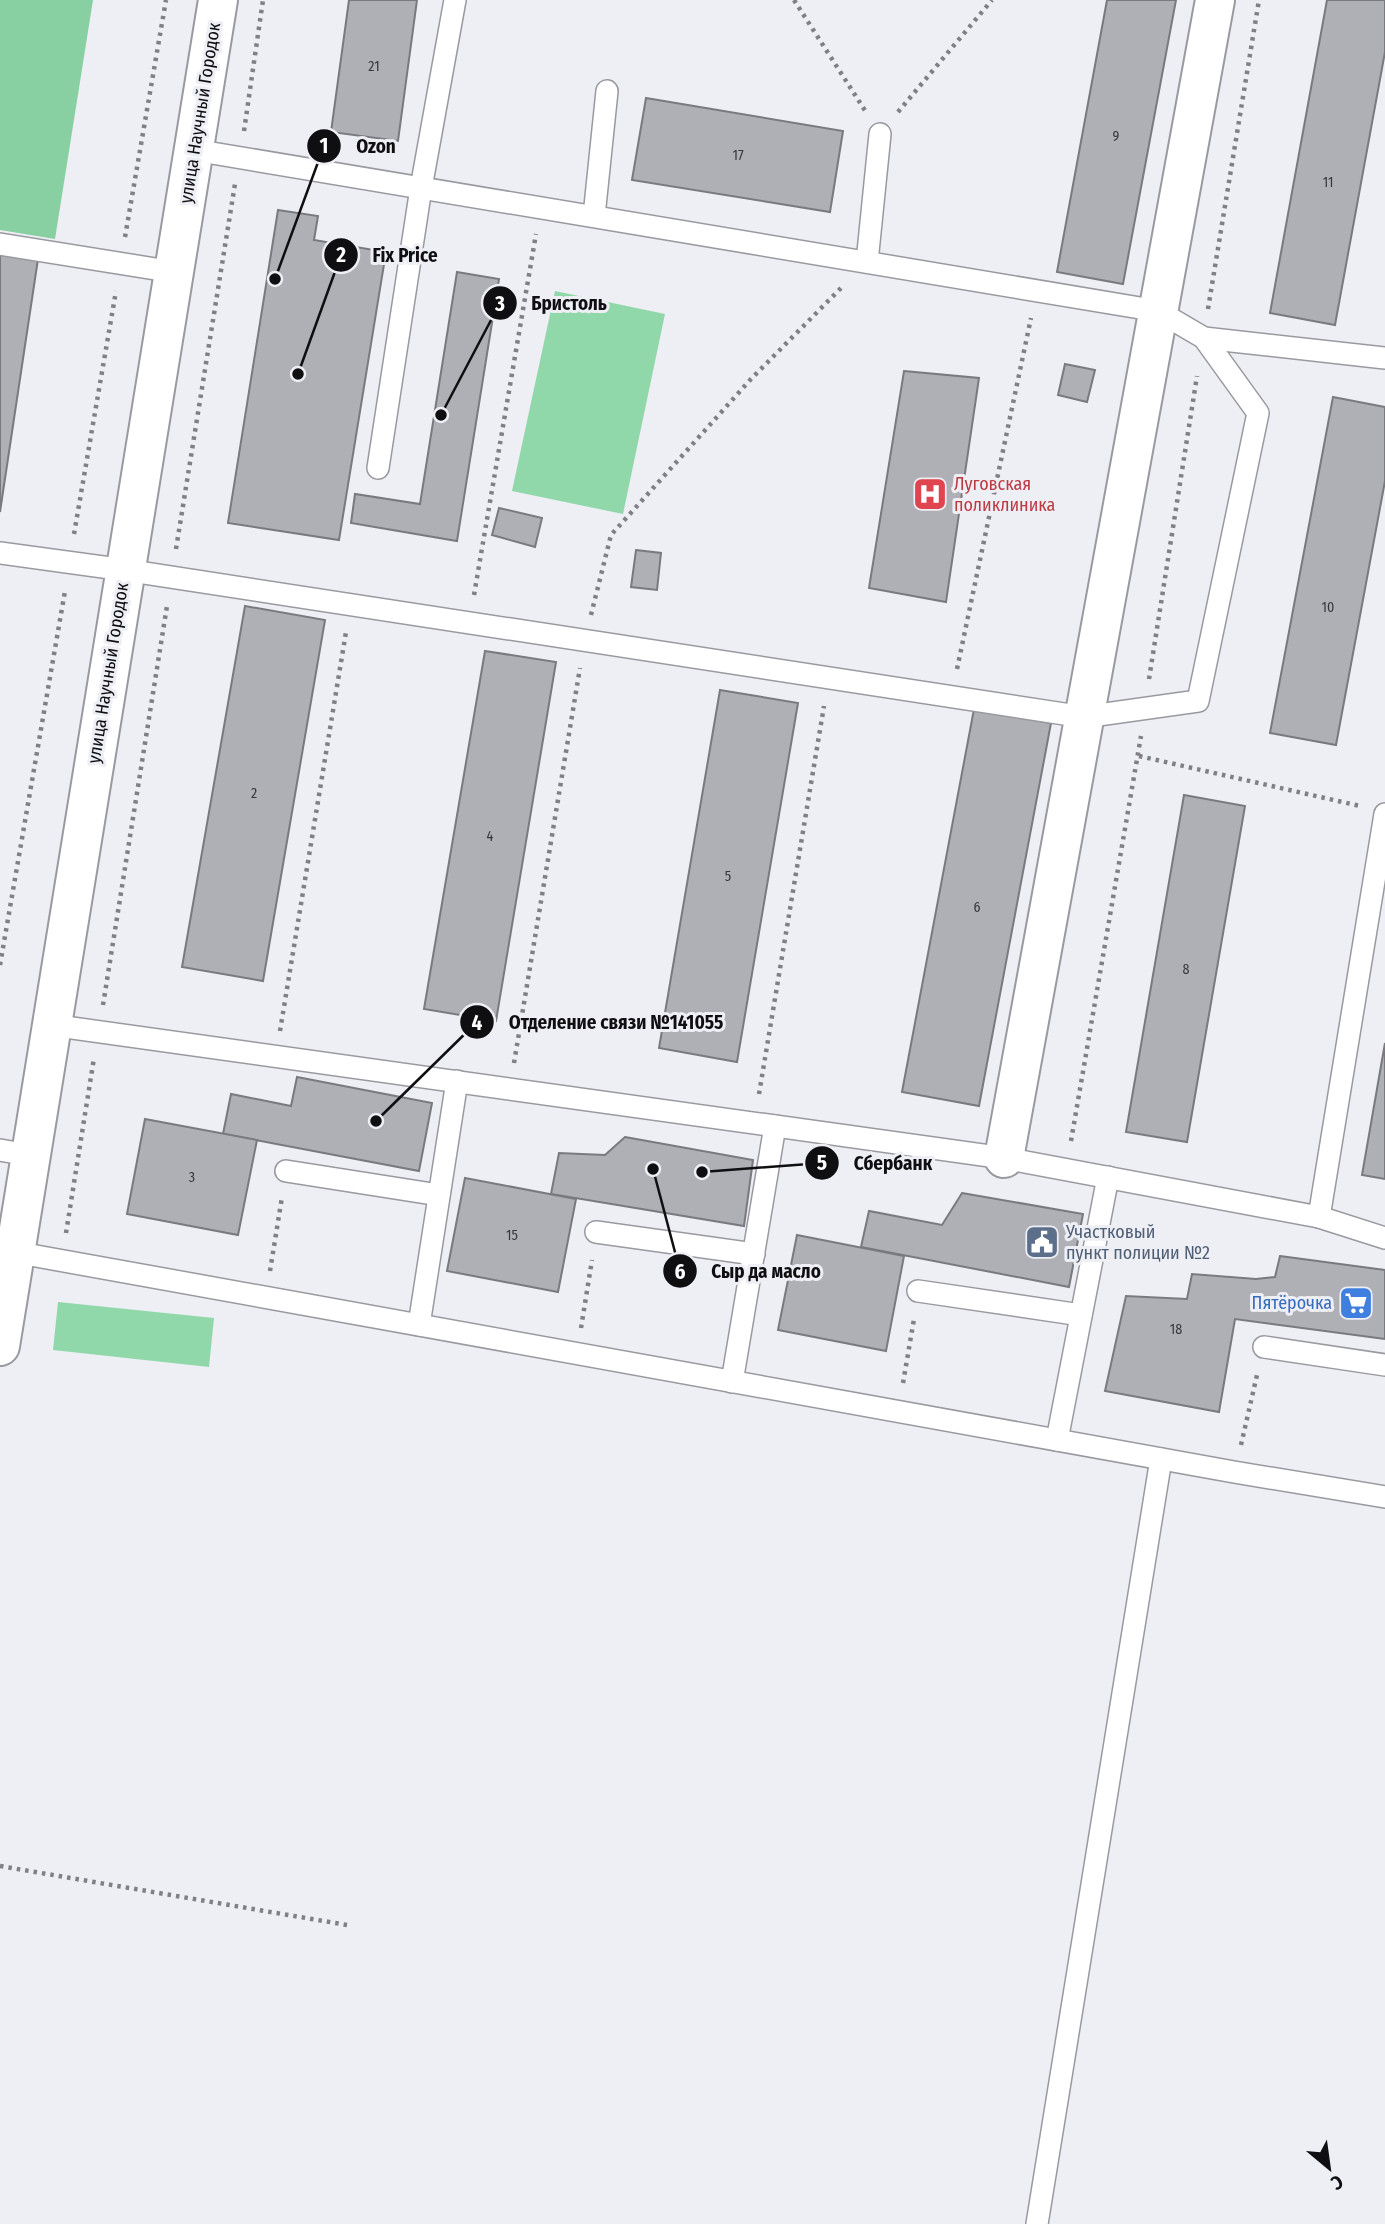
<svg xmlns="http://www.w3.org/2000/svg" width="1385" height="2224" font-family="'Fira Sans Condensed',sans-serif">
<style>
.green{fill:#90d8aa}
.forest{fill:#88cfa1}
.building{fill:#afafb6;stroke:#79797f;stroke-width:2}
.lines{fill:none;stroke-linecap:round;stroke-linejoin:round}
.service-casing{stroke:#9999a0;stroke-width:24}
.minor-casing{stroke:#9999a0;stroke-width:42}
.path{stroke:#7f7f84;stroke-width:4.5;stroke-dasharray:3.5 5;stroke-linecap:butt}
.service{stroke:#fff;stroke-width:21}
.minor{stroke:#fff;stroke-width:38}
.labels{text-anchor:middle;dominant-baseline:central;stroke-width:6;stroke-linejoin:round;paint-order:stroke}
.number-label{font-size:14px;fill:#37373b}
.street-label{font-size:18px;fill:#0f0f12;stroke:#eeeef5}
.health-label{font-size:18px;fill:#be3a42;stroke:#eeeef5;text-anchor:start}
.service-label{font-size:18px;fill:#4e5e75;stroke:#eeeef5;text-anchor:start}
.shop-label{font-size:18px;fill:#366cbe;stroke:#eeeef5;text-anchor:end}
.leader{fill:none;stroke:#0f0f12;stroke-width:2.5}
.callout-dot{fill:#0f0f12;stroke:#eeeef5;stroke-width:2.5}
.mark-label{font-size:21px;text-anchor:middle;font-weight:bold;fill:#fff}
.callout-label{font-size:19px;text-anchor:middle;font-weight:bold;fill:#0f0f12;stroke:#eeeef5;stroke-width:6;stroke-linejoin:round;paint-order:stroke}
</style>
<rect width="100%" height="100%" fill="#eeeef5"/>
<g class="green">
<path d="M555,291L665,314L623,514L512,491Z"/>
<path d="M58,1302L214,1318L209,1367L53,1350Z"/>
</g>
<path class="forest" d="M0,0H93L55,239L0,230Z"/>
<g class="building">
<path d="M349,0H417L398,141L331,132Z"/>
<path d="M1107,0H1176L1123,284L1057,272Z"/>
<path d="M1327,0H1385V52L1335,325L1270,313Z"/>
<path d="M646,98L843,131L830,212L632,180Z"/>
<path d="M278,210L318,216L314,240L386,252L339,540L228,523Z"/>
<path d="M0,253L38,259L0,512Z"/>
<path d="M457,272L499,279L457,541L351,523L355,494L420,504Z"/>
<path d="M1065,364L1095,370L1087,402L1058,395Z"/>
<path d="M904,371L979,378L946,602L869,588Z"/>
<path d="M1333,397L1385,407V481L1336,745L1270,733Z"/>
<path d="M499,508L542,518L535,547L492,535Z"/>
<path d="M636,550L661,553L657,590L631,587Z"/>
<path d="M245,606L325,620L263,981L182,967Z"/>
<path d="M485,651L556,662L496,1021L424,1009Z"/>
<path d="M720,690L798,703L737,1062L659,1048Z"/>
<path d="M974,709L1051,723L979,1106L902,1092Z"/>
<path d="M1184,795L1245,806L1187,1142L1126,1132Z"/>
<path d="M1385,1043V1179L1362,1175Z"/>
<path d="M297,1077L432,1103L419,1171L223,1134L231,1094L291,1106Z"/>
<path d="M145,1119L257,1140L238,1235L127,1214Z"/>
<path d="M625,1137L753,1160L744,1226L551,1194L559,1153L605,1155Z"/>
<path d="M465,1178L576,1199L558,1292L447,1271Z"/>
<path d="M962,1193L1083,1214L1069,1287L861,1247L869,1211L942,1225Z"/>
<path d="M797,1235L904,1256L886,1351L778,1330Z"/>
<path d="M1280,1256L1385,1270V1339L1235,1319L1219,1412L1105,1391L1126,1296L1187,1299L1192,1274L1256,1279L1275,1277Z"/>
</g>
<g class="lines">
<g class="service-casing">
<g id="service">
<path d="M594,216L607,91"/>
<path d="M0,244L174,272"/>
<path d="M867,262L880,134"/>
<path d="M1204,338L1385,358"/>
<path d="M378,468L421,188L455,0"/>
<path d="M0,553L125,570L1084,717L1198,701L1258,413L1204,338L1158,311L194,150"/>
<path d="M51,1025L1004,1158L1319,1217L1385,1238"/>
<path d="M0,1150L29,1155"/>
<path d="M286,1171L439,1195"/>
<path d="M1319,1217L1385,814"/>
<path d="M596,1232L754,1254"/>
<path d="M14,1252L1234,1472L1385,1497"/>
<path d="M918,1291L1081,1315"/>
<path d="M419,1325L457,1081"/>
<path d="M1264,1347L1385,1365"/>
<path d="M732,1382L775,1126"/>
<path d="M1057,1440L1108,1177"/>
<path d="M1037,2224L1161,1459"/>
</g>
</g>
<g class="minor-casing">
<g id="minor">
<path d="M1004,1158L1215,0"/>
<path d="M0,1346L218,0"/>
</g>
</g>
<g class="path">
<path d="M794,0L866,112"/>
<path d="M898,112L992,0"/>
<path d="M244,131L263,0"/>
<path d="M125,237L166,0"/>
<path d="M1208,309L1259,0"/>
<path d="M74,534L116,291"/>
<path d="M176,549L235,184"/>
<path d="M474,595L536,234"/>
<path d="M591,615L611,535L751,379L842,287"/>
<path d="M957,669L1031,318"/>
<path d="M1149,679L1197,376"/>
<path d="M1139,756L1360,806"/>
<path d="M0,965L65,591"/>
<path d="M103,1005L167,606"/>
<path d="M280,1031L346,632"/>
<path d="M514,1063L580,668"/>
<path d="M759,1094L824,706"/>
<path d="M1071,1141L1141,736"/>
<path d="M66,1233L94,1058"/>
<path d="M270,1271L282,1197"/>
<path d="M581,1328L592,1260"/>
<path d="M903,1383L914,1319"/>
<path d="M1241,1445L1257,1375"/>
<path d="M0,1866L347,1925"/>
</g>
<use href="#service" class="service"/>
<use href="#minor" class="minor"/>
</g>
<defs>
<g id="hospital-square" transform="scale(1.75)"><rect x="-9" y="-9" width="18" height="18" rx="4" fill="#e0444e" stroke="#eeeef5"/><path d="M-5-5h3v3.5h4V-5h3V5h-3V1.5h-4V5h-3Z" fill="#fff"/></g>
<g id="civic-square" transform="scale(1.75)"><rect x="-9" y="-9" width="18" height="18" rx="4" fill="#5c6f8a" stroke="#eeeef5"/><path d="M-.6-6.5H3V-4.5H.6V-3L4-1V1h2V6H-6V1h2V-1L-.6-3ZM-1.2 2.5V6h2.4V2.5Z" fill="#fff"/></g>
<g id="supermarket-square" transform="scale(1.75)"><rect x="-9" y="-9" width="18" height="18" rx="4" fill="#3f7fe0" stroke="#eeeef5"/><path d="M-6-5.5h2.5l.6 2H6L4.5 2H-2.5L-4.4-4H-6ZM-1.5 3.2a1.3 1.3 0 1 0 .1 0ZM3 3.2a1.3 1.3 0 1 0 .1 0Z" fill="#fff"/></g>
</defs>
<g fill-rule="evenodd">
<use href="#hospital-square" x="930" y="494"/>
<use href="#civic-square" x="1042" y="1242"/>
<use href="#supermarket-square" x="1356" y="1303"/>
</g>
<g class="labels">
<g class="number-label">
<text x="374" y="66">21</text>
<text x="1116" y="136">9</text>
<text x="738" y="155">17</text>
<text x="1328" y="182">11</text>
<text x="1328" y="607">10</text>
<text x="254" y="793">2</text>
<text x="490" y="836">4</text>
<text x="728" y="876">5</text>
<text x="977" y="907">6</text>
<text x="1186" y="969">8</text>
<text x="192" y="1177">3</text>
<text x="512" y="1235">15</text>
<text x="1176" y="1329">18</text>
</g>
<g class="street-label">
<text transform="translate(200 113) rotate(-81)">улица Научный Городок</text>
<text transform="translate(108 673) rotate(-81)">улица Научный Городок</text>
</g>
<g class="health-label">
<text x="954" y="484">Луговская<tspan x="954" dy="21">поликлиника</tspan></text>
</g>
<g class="service-label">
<text x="1066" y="1232">Участковый<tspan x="1066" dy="21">пункт полиции №2</tspan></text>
</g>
<g class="shop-label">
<text x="1332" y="1303">Пятёрочка</text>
</g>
</g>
<path class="leader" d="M275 279L324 146M298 374L341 255M441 415L500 303M376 1121L477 1022M702 1172L822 1163M653 1169L680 1271"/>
<g class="callout-dot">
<circle cx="275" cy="279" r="7"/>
<circle cx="298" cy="374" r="7"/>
<circle cx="441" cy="415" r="7"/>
<circle cx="376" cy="1121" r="7"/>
<circle cx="702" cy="1172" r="7"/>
<circle cx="653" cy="1169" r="7"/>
<circle cx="324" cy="146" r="18"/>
<circle cx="341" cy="255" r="18"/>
<circle cx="500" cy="303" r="18"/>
<circle cx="477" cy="1022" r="18"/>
<circle cx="822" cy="1163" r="18"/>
<circle cx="680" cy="1271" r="18"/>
</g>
<g class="mark-label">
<text x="324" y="153">1</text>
<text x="341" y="262">2</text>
<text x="500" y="311">3</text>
<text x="477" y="1030">4</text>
<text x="822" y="1170">5</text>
<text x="680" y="1279">6</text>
</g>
<g class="callout-label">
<text x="376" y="153">Ozon</text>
<text x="405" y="262">Fix Price</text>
<text x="569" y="310">Бристоль</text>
<text x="616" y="1029">Отделение связи №141055</text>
<text x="893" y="1170">Сбербанк</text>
<text x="766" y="1278">Сыр да масло</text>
</g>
<g transform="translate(1329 2168) rotate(151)" stroke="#eeeef5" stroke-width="5" paint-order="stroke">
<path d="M0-5L12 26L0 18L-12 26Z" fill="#0f0f12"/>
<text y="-10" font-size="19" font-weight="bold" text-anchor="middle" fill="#0f0f12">С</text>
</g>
</svg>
